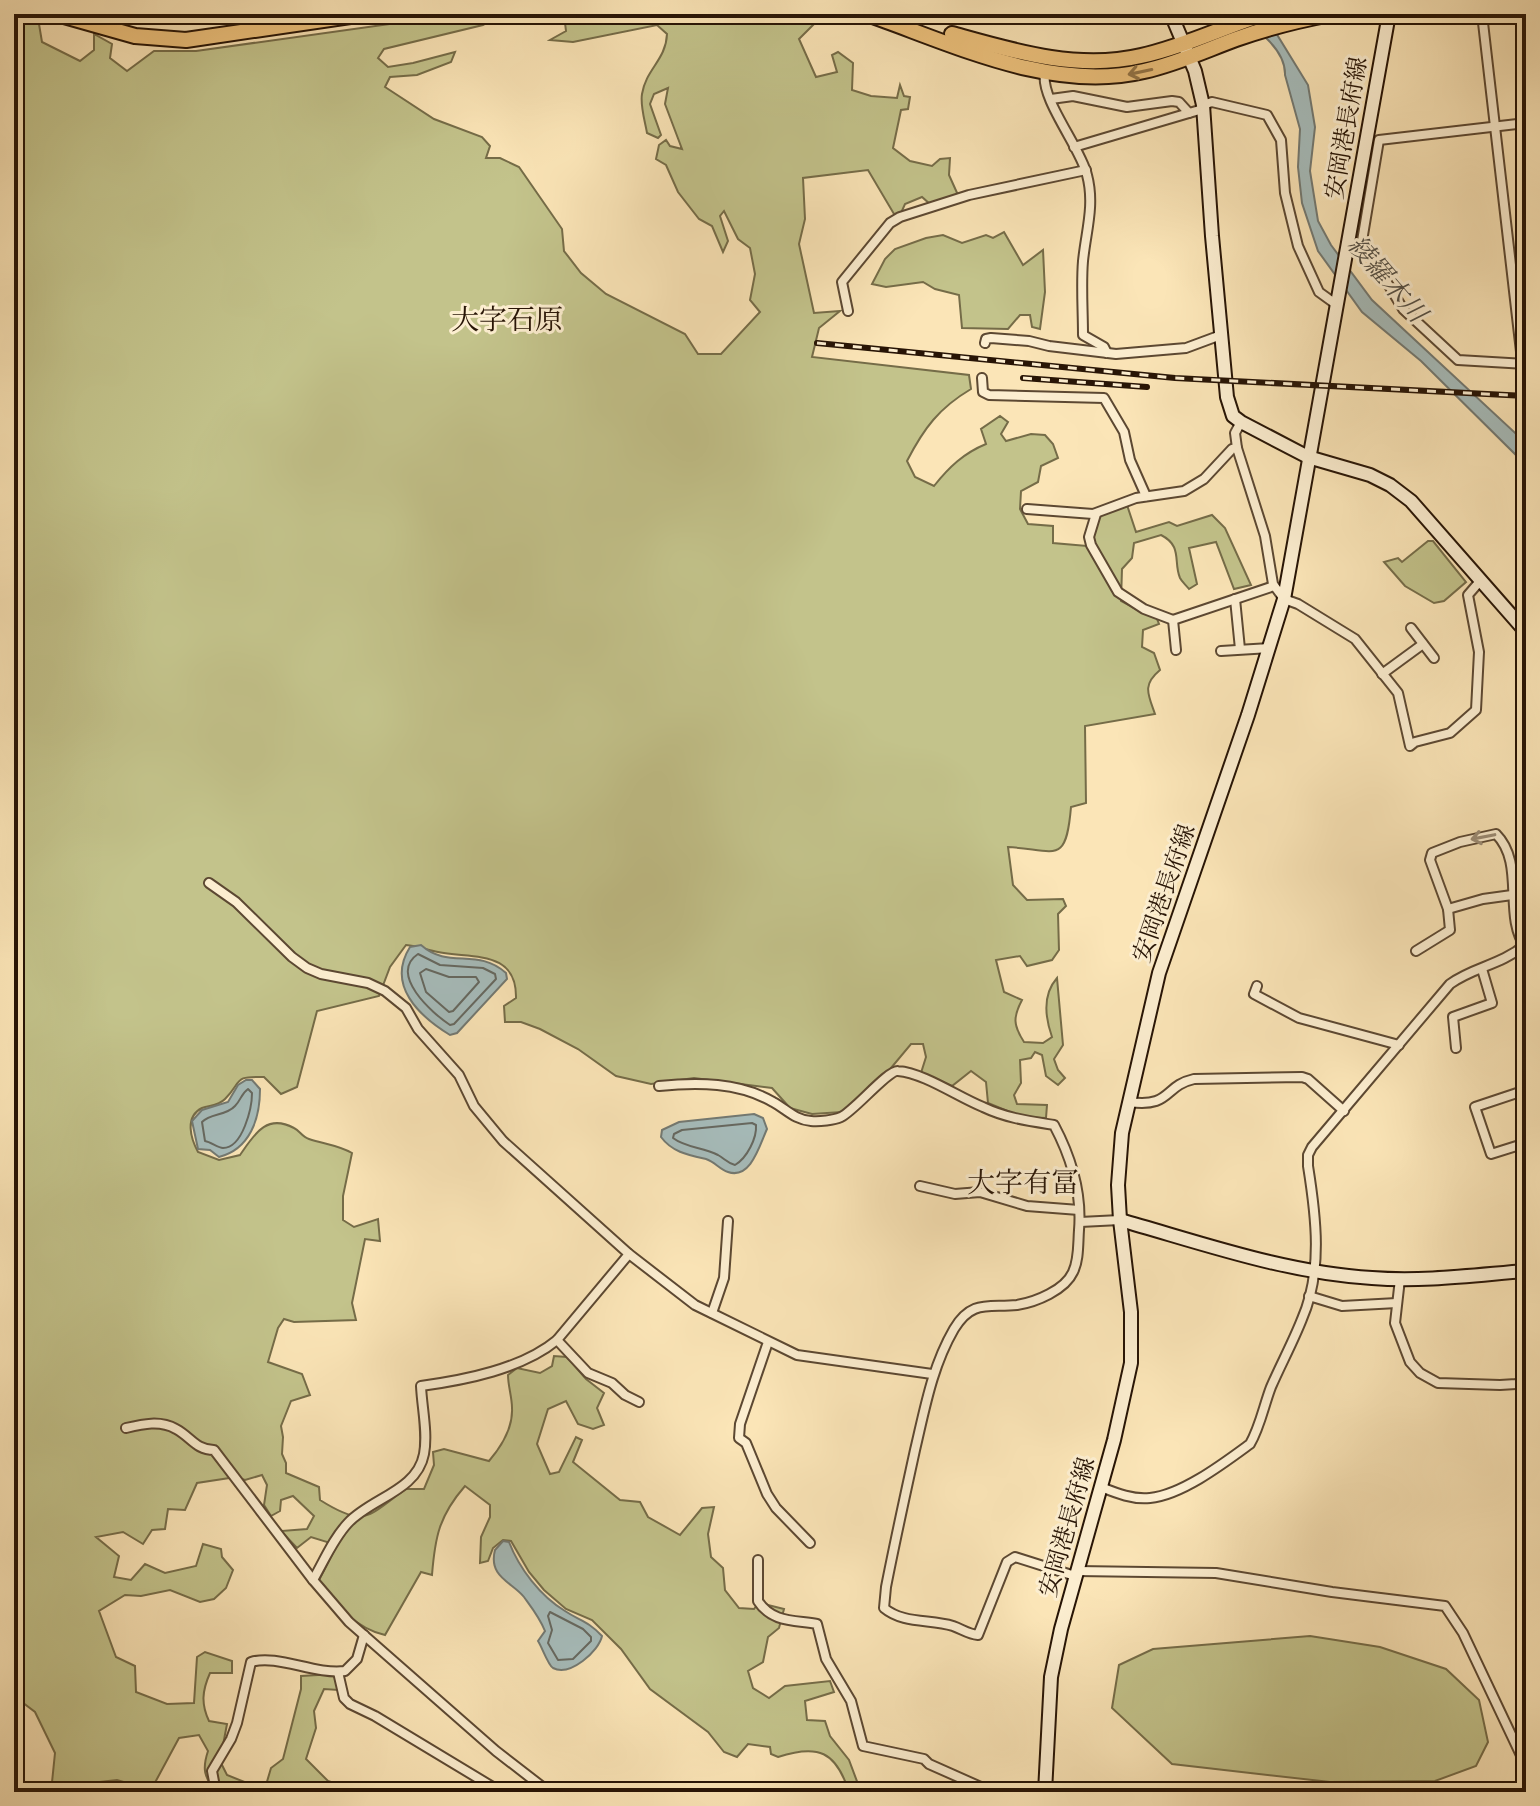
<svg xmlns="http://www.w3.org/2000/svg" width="1540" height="1806" font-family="Alegreya,'Noto Serif JP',serif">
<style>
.green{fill:#c3c38b;stroke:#756c48;stroke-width:2}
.water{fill:#a6bcbb;stroke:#737972;stroke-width:2}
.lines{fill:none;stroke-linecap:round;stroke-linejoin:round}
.shore{stroke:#666860;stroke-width:2}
.street-casing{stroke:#5c4832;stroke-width:12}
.secondary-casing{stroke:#271405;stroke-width:16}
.primary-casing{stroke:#271405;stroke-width:18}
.street{stroke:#fceed0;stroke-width:8}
.secondary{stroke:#fceed0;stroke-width:12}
.primary{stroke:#eec27c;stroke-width:14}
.rail-casing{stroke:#271405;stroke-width:6}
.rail{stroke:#fceed0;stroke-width:3;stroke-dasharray:9;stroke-linecap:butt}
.oneway{stroke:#947446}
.oneway2{stroke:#9c8c75}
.labels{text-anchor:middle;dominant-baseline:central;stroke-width:6;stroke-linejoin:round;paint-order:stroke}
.street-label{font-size:24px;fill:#271405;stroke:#fceed0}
.water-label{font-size:26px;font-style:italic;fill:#534f45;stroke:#fceed0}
.quarter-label{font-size:28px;fill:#271405;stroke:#fceed0}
</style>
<rect width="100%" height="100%" fill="#fbe5b7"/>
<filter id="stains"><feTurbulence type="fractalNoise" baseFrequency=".0025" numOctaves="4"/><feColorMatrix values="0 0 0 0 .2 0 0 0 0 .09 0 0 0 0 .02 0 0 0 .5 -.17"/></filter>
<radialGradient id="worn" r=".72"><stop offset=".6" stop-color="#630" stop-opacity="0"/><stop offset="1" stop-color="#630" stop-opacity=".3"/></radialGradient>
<g class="green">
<path d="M14,14L38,18L42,42L80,61L94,50V34L112,44L110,58L127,71L154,51H196L461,14H501L483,25L384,49L378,58L388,67L413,63L455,52L451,62L417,75L390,77L385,87L434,119L482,137L490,146L486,158H500L519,167L562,229L564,251L581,273L606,294L685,334L698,354H721L760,312L750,300L755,274L750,248L738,239L724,211L720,216L728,241L723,252L712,226L699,219L678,192L666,165L656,159L659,145L666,140L670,146L682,149L665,104L668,88L654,94L650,104L661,135L658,138L647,133C645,121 640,106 642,94C646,69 666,60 667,34L657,25L573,42L550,40L566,31L565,23L584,17L586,14H797L816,22L799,39L816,77L837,72L832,55L838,52L853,63L852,90L871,96L897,98L900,85L904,96L910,97L908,109L901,110L893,148L910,161L932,166L940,159L950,158L949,175L958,195L930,204L922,197L905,204L901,213L894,214L868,170L803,178L805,219L799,244L814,313L840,311L819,328L812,357L969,375L971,389C939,408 924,428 907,461L915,477L934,486C949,467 964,453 986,444L981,429L1000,416L1008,422L1001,434L1006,441L1031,434L1045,435L1053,444L1058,458L1041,466L1038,482L1021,491L1020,509L1028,524L1053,526V543L1087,546L1099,516L1127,505L1136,532L1169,522L1177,526L1212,515L1225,528L1251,585L1234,589L1216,542L1189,548L1197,584L1189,589C1186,585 1182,582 1180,578C1173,562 1183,546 1161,535L1134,543L1132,558L1122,569L1121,601L1138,610L1155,614L1159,624L1143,630L1142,647L1154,653L1160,670C1142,685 1148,694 1155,714L1085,726L1086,803L1071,807C1066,866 1056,850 1008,847L1013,885L1027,900L1063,899L1066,906L1058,914L1059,950L1052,960L1027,966L1020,956L996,960L1004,992L1022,1000C1013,1017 1013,1025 1024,1042L1043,1043L1052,1037C1045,1017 1042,995 1057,978L1063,1045L1054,1059L1058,1070L1065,1078L1058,1085L1046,1076L1042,1055L1035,1052L1031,1058L1020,1060L1021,1083L1014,1095L1017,1104L1047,1105L1046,1118L1022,1117L988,1103L986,1082L971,1071L952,1086L921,1073L926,1057L923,1044H911L886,1074L842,1112L812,1114L790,1108L772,1088L694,1078L651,1084L616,1076L578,1049L540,1029L521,1022H505L504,1006L516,998C517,949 471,959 438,952C427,950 418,946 406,945L390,967L379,996L317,1011L297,1087L281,1094L264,1077C232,1076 243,1081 225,1099C218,1106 210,1105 202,1108C184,1117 191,1139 198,1152L219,1160L240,1155C254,1135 266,1113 294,1128C300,1131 302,1137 309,1139C324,1144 338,1145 352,1153L343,1196V1220L354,1227L378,1219L380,1241L365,1239L352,1303L356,1320L294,1322L284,1319L278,1328L268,1362L302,1374L310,1395L291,1401L281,1426L283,1437L282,1454L286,1463V1473L319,1487L320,1500C366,1529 367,1516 406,1489H424L434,1465L433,1452L444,1449L489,1461C501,1447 513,1427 512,1408C512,1397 508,1386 508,1375L517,1368L540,1373L552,1366L554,1356L567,1357L586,1379L604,1393L597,1408L604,1425L593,1429L578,1424L566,1401L548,1409L537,1444L550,1474L559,1472L576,1437L582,1440L573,1462L620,1500L640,1502L648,1517L680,1535L702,1508L714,1507L708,1534L711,1557L723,1568L725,1590L739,1608L754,1609L757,1605L764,1604L784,1609L779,1628L768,1637L763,1662L748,1671L753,1688L769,1698L785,1686L830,1681L834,1692L805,1701L807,1720L825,1721L830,1736L849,1760L861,1792H849C836,1751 818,1744 778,1757L771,1754L770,1747L748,1744L737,1757L724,1752L708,1732L650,1689L621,1649L592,1620L566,1609L544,1590L529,1572L511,1541L503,1540L493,1548L488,1561L480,1563L481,1537L490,1517V1505L465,1486C439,1516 435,1537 432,1575L421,1572L385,1635C354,1628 337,1605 319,1580L337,1545L311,1537L297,1548L281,1531L307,1529L314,1516L293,1496L281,1500L280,1511L271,1516L264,1505L267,1485L262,1475L245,1480L236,1477L197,1483L185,1510L168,1509L165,1529L152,1530L143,1544L123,1532L96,1537L119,1556L114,1577L131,1580L145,1564L165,1573L196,1566L203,1544L221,1549L222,1557L233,1570L226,1588L214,1599L200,1602L170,1590L141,1596L125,1595L99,1611L116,1657L135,1666L136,1692L167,1704L194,1703L197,1657L205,1652L232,1661V1673H210C202,1691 201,1704 209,1721L227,1724L220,1761L227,1775L247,1783L266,1785L271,1768L283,1759L301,1689V1676L335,1674L338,1690L324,1689L314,1711L316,1728L306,1759L328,1781L361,1792H216C204,1777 202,1769 208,1751L199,1735L179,1738L151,1790L117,1780L82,1784L61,1792H51L55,1753L35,1712L14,1696Z"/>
<path d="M1004,232L1023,265L1043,250L1045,292L1040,329L1032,327L1030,315H1020L1008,329L962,328L959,295L935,289L923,282L886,287L872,284L885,259L895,249L926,238L943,235L962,243L986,235L993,238Z"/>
<path d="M1428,541H1433L1466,582L1444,601L1434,603L1405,586L1384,562L1398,558L1402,562Z"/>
<path d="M1310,1636L1380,1647L1446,1669L1479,1700L1488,1742L1476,1766L1435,1781L1330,1782L1172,1764L1112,1708L1119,1665L1153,1649Z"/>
</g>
<g class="water">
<path d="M1234,14H1252L1276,33L1308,85L1315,127L1310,171L1318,221L1331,245L1372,300L1526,443V465L1421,361L1362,312L1318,251L1302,203L1298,167L1300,129L1285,75C1286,48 1254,27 1234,14Z"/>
<path d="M421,945C449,970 477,947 506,973L507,979L457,1033L450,1035C419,1016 386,985 410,947Z"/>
<path d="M246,1080H252L260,1089C260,1119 250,1149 219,1157L210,1150L198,1149L192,1121L202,1110L228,1102L238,1085Z"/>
<path d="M754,1114L763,1118L767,1129C760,1144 751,1180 728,1172C719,1169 715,1162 706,1159C688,1155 672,1152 661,1137L662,1130L679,1122Z"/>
<path d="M503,1541L509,1542C519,1568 540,1596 565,1611C580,1621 588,1621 602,1636C599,1651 570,1677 553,1668C548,1665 542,1647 538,1641L545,1631C540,1618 532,1608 524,1597C512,1582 488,1577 495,1550Z"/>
</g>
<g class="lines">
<g class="shore">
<path d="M418,954L440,965L483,968L495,974L496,979L454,1024L450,1025C432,1013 388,974 418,954Z"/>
<path d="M426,969L449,977H476L479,982L453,1011L449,1012L426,992L420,973Z"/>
<path d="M248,1089L252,1093C252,1107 243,1148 223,1148C218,1148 211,1142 205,1141L202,1122C211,1113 226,1116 235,1106C241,1100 241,1094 248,1089Z"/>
<path d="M752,1123L756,1125C757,1138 747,1158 735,1165C727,1163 725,1159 718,1155C703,1147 686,1148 673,1138L674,1134L682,1130Z"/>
<path d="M550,1612L583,1629L591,1637V1641L573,1659L558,1660L548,1643L552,1630L548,1616Z"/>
</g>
<g class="street-casing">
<g id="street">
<path d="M1482,14L1526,395"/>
<path d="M1045,73C1040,99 1081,148 1087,175C1095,205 1086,231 1083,261C1081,285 1083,311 1083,335L1104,347L1107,353"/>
<path d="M1051,99L1073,96L1127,107L1172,101L1179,102L1189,113L1203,109"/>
<path d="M1203,105L1212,102L1267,115L1281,140L1285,193L1298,246L1319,292L1337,305"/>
<path d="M1526,123L1379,140L1362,241L1403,309L1458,360L1526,364"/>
<path d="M1074,147L1189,113"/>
<path d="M848,311L842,282L890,223L900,217L969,195L1086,170"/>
<path d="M985,343L986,339L991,338L1029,341L1049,346L1116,354L1186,348L1221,335"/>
<path d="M982,378L983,392L989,395L1104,398L1124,432L1130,460L1146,496"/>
<path d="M1241,422L1235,433L1237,448L1265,536L1273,584L1284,599L1298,604L1355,639L1398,693L1410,746L1415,742L1450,733L1476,710L1479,652L1468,595L1481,580"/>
<path d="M1027,509L1093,514L1136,498L1184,491L1204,479L1232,449L1237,448"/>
<path d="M1096,514L1089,537L1091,545L1118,592L1144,609L1173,620"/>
<path d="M1235,599L1240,649"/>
<path d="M1411,628L1434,658"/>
<path d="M1176,650L1173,620L1274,586"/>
<path d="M1221,651L1270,648"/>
<path d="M1382,674L1423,644"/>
<path d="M209,883L236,902L292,957L307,968L321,974L368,983L385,991L406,1008L418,1029L459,1075L474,1106L503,1141L629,1254L695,1305L797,1355L932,1374"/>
<path d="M1448,909L1483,899L1512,895"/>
<path d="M1416,951L1450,930L1448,909L1430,860L1432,853L1460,842L1496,834C1526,864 1502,916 1526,948"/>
<path d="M1257,986L1254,994L1299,1018L1399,1045"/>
<path d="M1456,1048L1453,1017L1492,1003L1482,969"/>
<path d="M659,1086C697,1082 739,1082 773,1102C786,1109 795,1120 811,1121C819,1122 834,1120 841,1117C855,1110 888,1070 898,1071C924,1073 958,1097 983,1107C1006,1118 1029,1121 1054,1125C1071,1157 1082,1194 1079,1230C1078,1244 1079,1260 1073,1272C1065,1290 1036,1302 1017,1305C989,1308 972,1299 954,1329C932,1367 925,1408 915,1450C905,1496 895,1541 886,1587L884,1608C903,1624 930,1619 953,1626C962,1629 968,1634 978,1635L1007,1562L1015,1557L1075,1576"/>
<path d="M1526,1090L1475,1107L1491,1154L1526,1143"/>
<path d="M1129,1102C1172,1108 1163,1086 1194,1079L1302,1077L1308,1079L1344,1111"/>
<path d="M920,1186L955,1194L980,1192L1027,1206L1079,1210"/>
<path d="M1080,1222L1120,1220"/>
<path d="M1400,1279L1395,1323L1410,1362L1420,1373L1438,1383L1500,1385L1516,1384L1526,1379"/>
<path d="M1309,1296L1342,1306L1397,1303"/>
<path d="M712,1313L724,1278L728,1221"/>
<path d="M557,1340L588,1373L612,1383L625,1395L639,1402"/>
<path d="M768,1342L740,1424L739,1438L746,1443L767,1494L776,1508L810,1543"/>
<path d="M126,1428C143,1424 160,1420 176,1429C191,1437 196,1450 214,1450L313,1580L349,1622L496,1751L549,1792"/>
<path d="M1101,1487C1116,1493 1133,1500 1150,1498C1182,1495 1224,1463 1250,1444C1260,1427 1264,1405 1271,1387C1281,1364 1293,1342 1302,1319C1323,1271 1316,1216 1308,1166V1155L1312,1147L1450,984C1475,966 1500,966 1526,944"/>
<path d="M758,1560V1601C772,1623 795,1620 817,1624L826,1659L851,1701L863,1746L924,1759L929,1764L992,1792"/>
<path d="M1077,1571L1216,1573L1332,1592L1445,1606L1463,1633L1526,1766"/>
<path d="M313,1580C324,1561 333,1539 348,1523C371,1498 417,1491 424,1454C428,1433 422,1408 421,1386C465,1380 522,1369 557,1340L629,1254"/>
<path d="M338,1672L344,1698L350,1704L375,1716L501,1792"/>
<path d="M216,1792L212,1771L231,1739L237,1723L251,1662C278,1654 314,1675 345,1671L357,1659L364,1635"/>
</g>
</g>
<g class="secondary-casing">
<g id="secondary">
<path d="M1171,14L1195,71L1203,105L1212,236L1227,397L1233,416L1241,422L1308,457L1370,475L1390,485L1411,501L1526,632"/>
<path d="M1120,1220C1202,1243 1286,1273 1372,1278C1423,1282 1475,1275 1526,1271"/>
<path d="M1045,1792L1051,1677L1061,1629L1114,1440L1131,1363V1312L1120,1220L1118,1185L1122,1133L1159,973L1248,715L1284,599L1389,14"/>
</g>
</g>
<g class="primary-casing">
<g id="primary">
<path d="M57,14L135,36L186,40L364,14"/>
<path d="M867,14C953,44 1052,93 1144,71C1176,64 1206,50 1236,39C1267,28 1299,20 1331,14"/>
<path d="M952,34C1013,51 1077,71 1141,56C1183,47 1223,27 1264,14"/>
</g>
</g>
<use href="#street" class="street"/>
<use href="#secondary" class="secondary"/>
<use href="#primary" class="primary"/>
<g class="rail-casing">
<g id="rail">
<path d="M817,343L1175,378L1526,396"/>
<path d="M1023,378L1147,387"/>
</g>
</g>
<use href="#rail" class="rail"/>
</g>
<defs><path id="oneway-shaft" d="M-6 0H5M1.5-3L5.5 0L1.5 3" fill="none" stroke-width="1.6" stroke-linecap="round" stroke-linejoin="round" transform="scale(2)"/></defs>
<use class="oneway" href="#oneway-shaft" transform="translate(1140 72) rotate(168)"/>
<use class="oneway2" href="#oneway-shaft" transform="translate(1483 837) rotate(169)"/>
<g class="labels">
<g class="street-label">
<text transform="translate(1346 128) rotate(-80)">安岡港長府線</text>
<text transform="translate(1164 893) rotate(-71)">安岡港長府線</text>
<text transform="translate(1067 1527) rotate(-74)">安岡港長府線</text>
</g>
<g class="water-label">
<text transform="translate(1387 279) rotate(49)">綾羅木川</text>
</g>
<g class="quarter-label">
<text x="507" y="320">大字石原</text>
<text x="1023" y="1183">大字有冨</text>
</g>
</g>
<rect width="1540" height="1806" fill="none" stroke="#fbe5b7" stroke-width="48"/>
<rect x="16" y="16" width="1508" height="1774" fill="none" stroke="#271405" stroke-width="4"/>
<rect x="24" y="24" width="1492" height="1758" fill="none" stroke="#271405" stroke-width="2"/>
<rect width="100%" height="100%" filter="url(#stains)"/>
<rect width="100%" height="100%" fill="url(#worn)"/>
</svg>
